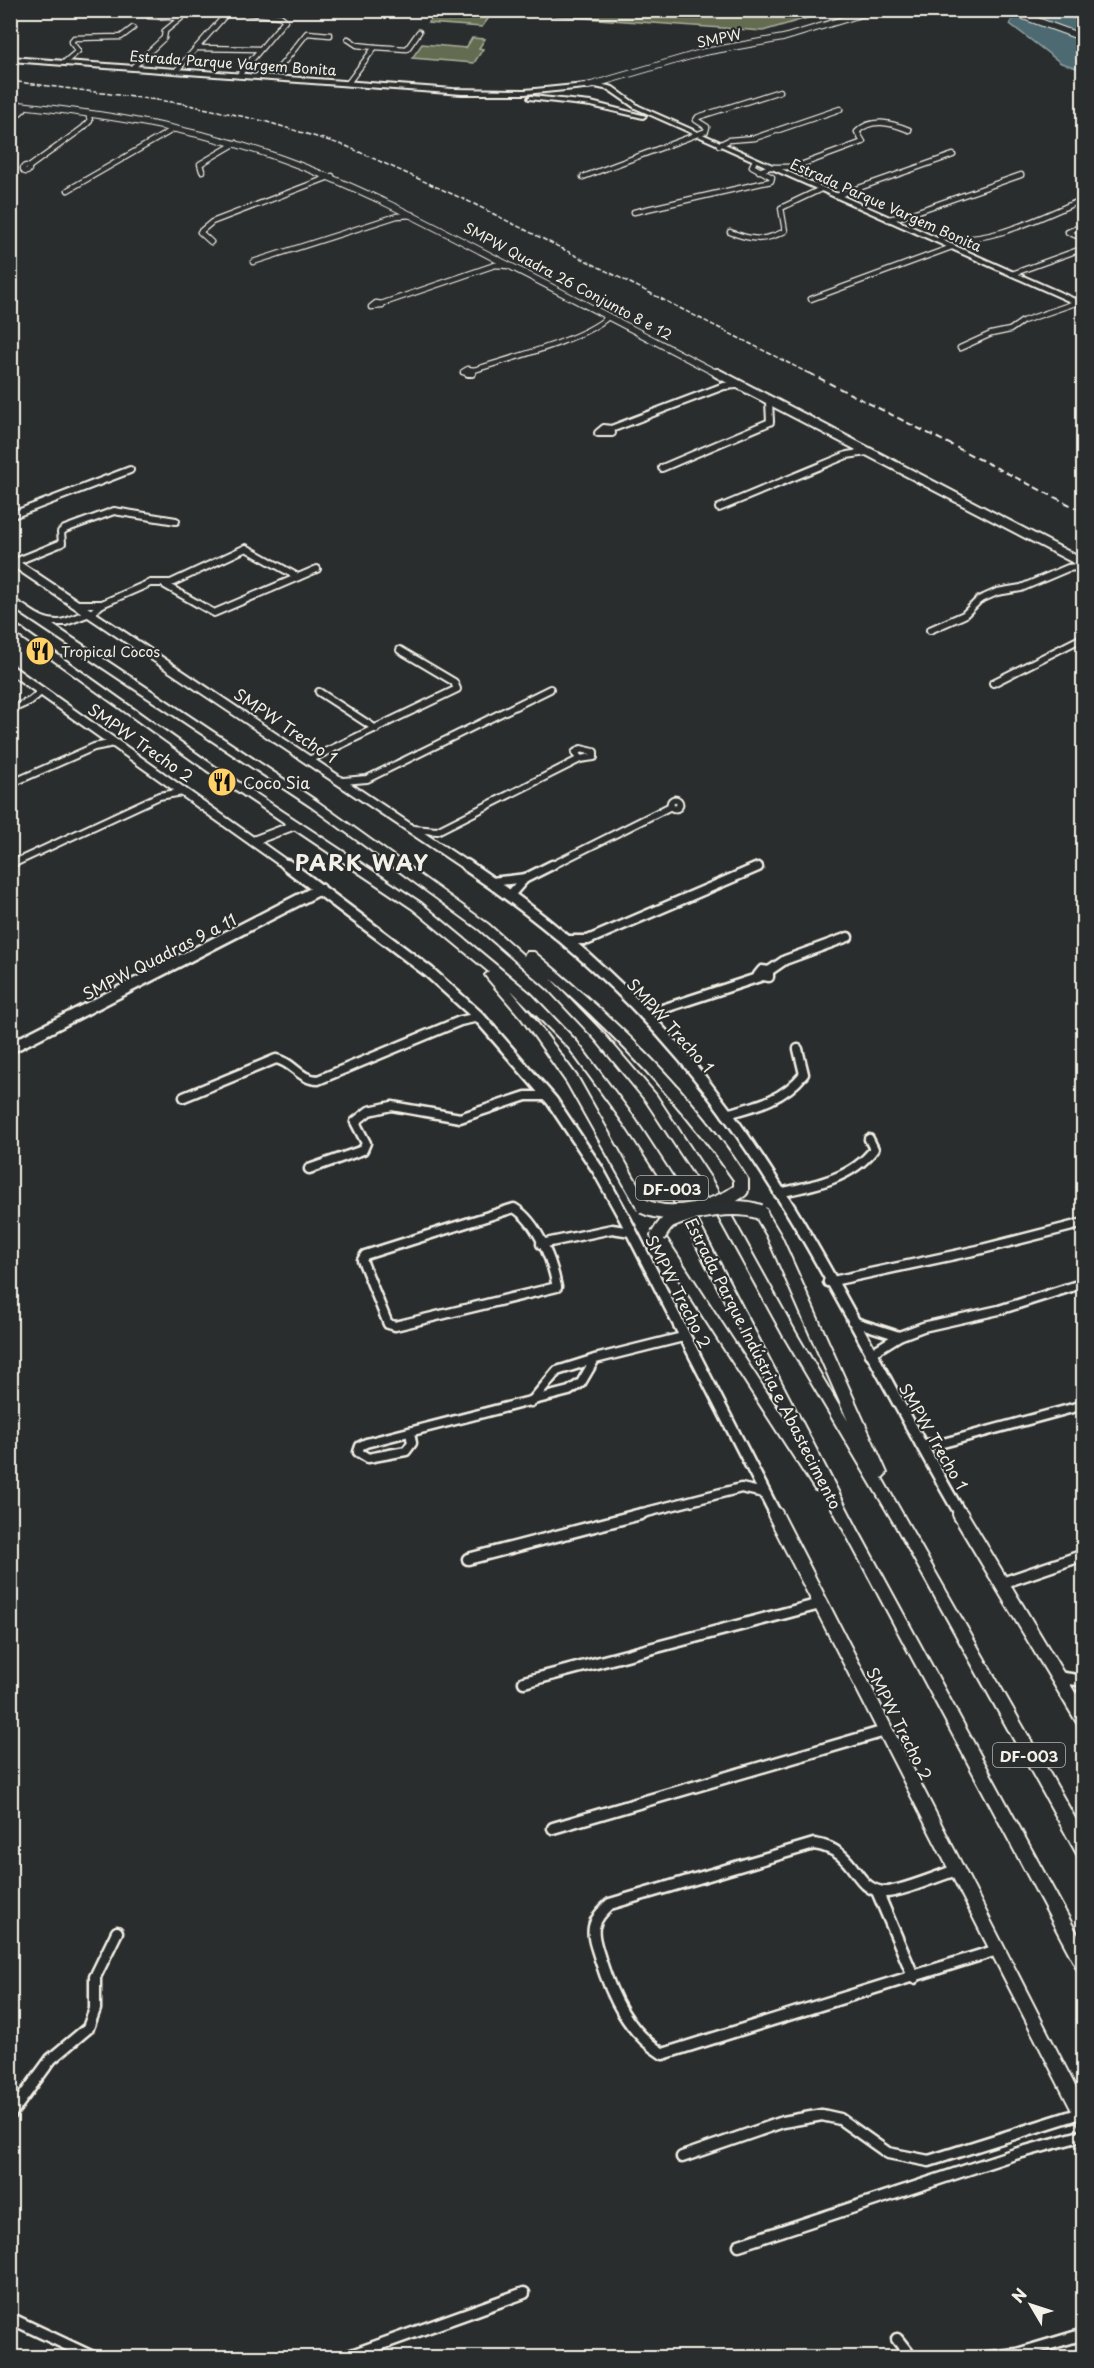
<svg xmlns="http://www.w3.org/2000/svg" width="1094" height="2368" font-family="'Playpen Sans',sans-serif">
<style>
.green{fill:#646c51;stroke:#acae9c;stroke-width:1.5}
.water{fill:#4e6b72;stroke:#90a1a1;stroke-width:1.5}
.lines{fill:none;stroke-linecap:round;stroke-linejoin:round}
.minor-far3-casing{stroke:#f4f1e8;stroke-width:7}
.minor-far2-casing{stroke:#f4f1e8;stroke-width:10}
.minor-far1-casing{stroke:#f4f1e8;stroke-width:13}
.minor-casing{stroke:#f4f1e8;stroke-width:15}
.tertiary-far3-casing{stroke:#f4f1e8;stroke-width:8}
.tertiary-far2-casing{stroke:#f4f1e8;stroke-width:12}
.tertiary-far1-casing{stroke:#f4f1e8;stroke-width:15}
.tertiary-casing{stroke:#f4f1e8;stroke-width:18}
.secondary-casing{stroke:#f4f1e8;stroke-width:4}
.trunk-casing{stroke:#f4f1e8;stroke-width:4}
.minor-far3{stroke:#2a2d2e;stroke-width:4.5}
.minor-far2{stroke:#2a2d2e;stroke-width:6}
.minor-far1{stroke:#2a2d2e;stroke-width:8}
.minor{stroke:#2a2d2e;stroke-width:10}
.tertiary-far3{stroke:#2a2d2e;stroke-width:6}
.tertiary-far2{stroke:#2a2d2e;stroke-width:8}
.tertiary-far1{stroke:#2a2d2e;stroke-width:10}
.tertiary{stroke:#2a2d2e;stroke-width:14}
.secondary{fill:#2a2d2e;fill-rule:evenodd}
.trunk{fill:#2a2d2e;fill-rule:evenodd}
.rail-far1{stroke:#f4f1e8;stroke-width:1.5;stroke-dasharray:5 2;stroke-linecap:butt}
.rail{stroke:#f4f1e8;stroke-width:2;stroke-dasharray:7 4;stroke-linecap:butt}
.trunk-bridge-casing{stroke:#f4f1e8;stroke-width:18;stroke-linecap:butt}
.trunk-bridge{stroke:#2a2d2e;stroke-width:14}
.labels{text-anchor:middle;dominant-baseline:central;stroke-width:4.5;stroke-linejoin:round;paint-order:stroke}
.far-street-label{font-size:14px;fill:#f4f1e8;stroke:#2a2d2e}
.far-poi-label{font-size:14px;fill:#f4f1e8;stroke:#2a2d2e;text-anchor:start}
.shield{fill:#2a2d2e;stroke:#b7b6b0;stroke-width:1.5}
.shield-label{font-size:15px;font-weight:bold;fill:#f4f1e8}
.street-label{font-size:16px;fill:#f4f1e8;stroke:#2a2d2e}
.poi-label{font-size:16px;fill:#f4f1e8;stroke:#2a2d2e;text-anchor:start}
.district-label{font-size:22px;font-weight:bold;letter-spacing:1.5px;fill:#f4f1e8;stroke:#2a2d2e}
</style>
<rect width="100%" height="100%" fill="#2a2d2e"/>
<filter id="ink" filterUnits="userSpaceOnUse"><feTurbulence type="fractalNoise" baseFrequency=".0167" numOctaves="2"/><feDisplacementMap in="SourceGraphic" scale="12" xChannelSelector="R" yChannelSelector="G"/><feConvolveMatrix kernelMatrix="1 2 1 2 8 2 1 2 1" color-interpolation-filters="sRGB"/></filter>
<g filter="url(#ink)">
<g class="green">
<path d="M437,11L491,15L482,27L428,23Z"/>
<path d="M488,11H831L763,31Z"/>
<path d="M472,38L485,39L479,48L483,49L474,63L412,58L422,44L466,48Z"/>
</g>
<path class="water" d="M1032,10L1052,11L1083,22V70L1061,63L1010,24L1014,13Z"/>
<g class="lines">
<g class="minor-far3-casing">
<g id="minor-far3">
<path d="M10,14L14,10"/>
<path d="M348,39L357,45L375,47L348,83"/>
<path d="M375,47L407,49L419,32"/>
<path d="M196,48L260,49"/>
<path d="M65,62L78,51L71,42L74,38L121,37L133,28"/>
<path d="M133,67L164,38L165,31L181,18L149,16"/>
<path d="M176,71L229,11L280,16L285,20L239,75"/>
<path d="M257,76L280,67L307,33L330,35"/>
<path d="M10,121L24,109L18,105"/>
<path d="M719,145L729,140L755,138L840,109"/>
<circle cx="26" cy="169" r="3"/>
<path d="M29,167L83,128L90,121L88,113"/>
<path d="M202,171L200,164L236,143"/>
<path d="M759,171L770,167H795L863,142L857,132C871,117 892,123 909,130"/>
<path d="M583,177L706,131L707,127L696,120L698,117L780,91"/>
<path d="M68,190L174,129"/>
<path d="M836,196L953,155"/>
<path d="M634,212L771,181L772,177L752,166L755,160"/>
<path d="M888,219L904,216L1021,175"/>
<path d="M1084,225L1068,232L1084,239"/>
<path d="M730,232C751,240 764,242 785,231L781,208L821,189"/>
<path d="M940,238C991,245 1038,218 1084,199"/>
<path d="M211,242L200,232L212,222L332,176"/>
<path d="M253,262L397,216L413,215"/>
<path d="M1012,274L1084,248"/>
<path d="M811,299L952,247"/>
<path d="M376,303L382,304V306L371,307Z"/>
<path d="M381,304L495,265L509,266"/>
<path d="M960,348L991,334L1010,330L1023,321L1084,300"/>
<path d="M468,369L474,370L472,374L463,372Z"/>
<path d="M474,370C510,358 581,341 608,317"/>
</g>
</g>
<g class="minor-far2-casing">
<g id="minor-far2">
<path d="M468,373H472"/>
<path d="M604,428L611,429L612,433H598Z"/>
<path d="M611,429L724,386L737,385"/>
<path d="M662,468L770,422L769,401"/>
<path d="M719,508L847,455L867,452"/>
<path d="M10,516L130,470"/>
<path d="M15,562L62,543L61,532L65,529L114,511L176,521"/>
<path d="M165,585L214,613L317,569"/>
<path d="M77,604H102"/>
<path d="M91,613L102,604L150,583H171L246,548L298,577"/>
<path d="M930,630L964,615L979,600L997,592L1021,588L1068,568L1084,566"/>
<path d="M993,683L1084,637"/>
<path d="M319,692L376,729"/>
<path d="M10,710L30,701L42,691"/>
<path d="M581,749L594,752V757L580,759L575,753Z"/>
<path d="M311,759L457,689L454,682L400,650"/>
<path d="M343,781L367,779L550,689"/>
<path d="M10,784L94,747L114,743"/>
<circle cx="675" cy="804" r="4.5"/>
<path d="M413,829L437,831L580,759"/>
<path d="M10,865L159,796L183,792"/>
<path d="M549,867L671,806"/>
</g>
</g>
<g class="minor-far1-casing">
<g id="minor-far1">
<path d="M492,882L526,878L552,865"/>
<path d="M510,895L525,878"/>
<path d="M567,940H588L758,867"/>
<path d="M762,970L769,971V977L758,975Z"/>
<path d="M769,971L785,960L848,937"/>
<path d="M644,1015L760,977"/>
<path d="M184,1097L276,1059C293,1062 300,1080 318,1080L460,1021L479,1017"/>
<path d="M726,1114C757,1106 783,1100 804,1074L798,1049"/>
<path d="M309,1169L363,1150L366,1143L355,1122L369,1111L392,1106L460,1118L526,1096H547"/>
<path d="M778,1193C812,1186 852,1179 874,1149L869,1139"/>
<path d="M514,1208C538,1222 552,1261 557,1287L395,1326L388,1324L362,1260L365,1255Z"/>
<path d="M541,1244L612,1229L631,1232"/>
<path d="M828,1282L978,1250L1084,1223"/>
<path d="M852,1321L899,1336"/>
<path d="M870,1354L899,1336L923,1327L999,1310L1084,1283"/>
<path d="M531,1402L557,1371L595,1359"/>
<path d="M410,1432L412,1443L406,1451L368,1458L358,1452L360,1446L366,1443L569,1391L581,1383L595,1359L683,1337"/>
<path d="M920,1444L943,1443L1084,1405"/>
<path d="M635,1515L741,1488L764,1493"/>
</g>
</g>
<g class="minor-casing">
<g id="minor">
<path d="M468,1559L641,1514"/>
<path d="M1002,1583L1084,1555"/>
<path d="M1057,1677L1084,1681"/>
<path d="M524,1682L820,1604"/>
<path d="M1074,1704L1084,1692"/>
<path d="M553,1828L885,1731"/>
<path d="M956,1870C941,1875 898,1893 884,1892C852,1889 858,1850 814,1844L610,1904C603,1911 596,1917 594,1927C592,1938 597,1948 600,1959C612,1997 628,2032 663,2054L997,1950"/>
<path d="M877,1891L914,1978"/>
<path d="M10,2115L51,2059L88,2028L95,2009V1977L117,1932"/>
<path d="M682,2157L783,2122L822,2115L840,2119L888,2153L929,2161L1081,2113"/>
<path d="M739,2245L1015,2154L1084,2135"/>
<path d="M10,2318L95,2358"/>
<path d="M897,2339L912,2358"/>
<path d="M343,2358L524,2293"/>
<path d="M980,2358L1017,2354L1084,2334"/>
</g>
</g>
<g class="tertiary-far3-casing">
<g id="tertiary-far3">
<path d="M1007,10L1084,38"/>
<path d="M588,86L704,52L783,38L875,10"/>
<path d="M10,104C97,113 184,126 268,154C350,182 426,222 502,262C575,299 647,337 720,375"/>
</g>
</g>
<g class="tertiary-far2-casing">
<g id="tertiary-far2">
<path d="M717,373L1084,564"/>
<path d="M10,560L468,867"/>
<path d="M10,669L289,867"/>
<path d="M253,841L295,825"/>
</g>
</g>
<g class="tertiary-far1-casing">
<g id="tertiary-far1">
<path d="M287,865L429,972L479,1017L552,1101L598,1170L625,1219L776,1515"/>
<path d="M466,865C546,919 621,983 683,1057C798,1194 871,1362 961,1515"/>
<path d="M10,1048L320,889"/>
</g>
</g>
<g class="tertiary-casing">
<g id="tertiary">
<path d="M775,1514L1084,2119"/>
<path d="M960,1514L1084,1721"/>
</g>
</g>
<g class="secondary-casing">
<g id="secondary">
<path d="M10,57L453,89L525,90L595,83L613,87L639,106L1084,303V308L635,108L609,90L595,87L525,94H462L10,61Z"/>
<path d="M531,96L591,102L646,116L643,118L591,106L529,99L528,98Z"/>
</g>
</g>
<g class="trunk-casing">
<g id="trunk">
<path d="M10,598C28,605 39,621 59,620C71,619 81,609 93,611V615L66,625H53L318,802L488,924L524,956L526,952H534C614,1018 693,1092 748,1180L746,1183H736C684,1108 624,1043 555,982L551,979L604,1034L656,1095L711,1179L796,1333L848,1421L767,1236L753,1212L755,1209H765L781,1236L887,1473L882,1478L1084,1834V1858L1078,1856L894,1523L783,1335L698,1180L646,1101L596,1040L548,989L480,930L310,806L10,606Z"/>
<path d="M10,621L214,766L421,903L531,994L577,1042L635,1119L682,1191L858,1530L1084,1946V1972L1078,1970L823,1491L815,1490L651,1236L658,1231L663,1233L790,1428L669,1192L625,1125L569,1048L510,989L530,1013L578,1078L650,1206L648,1209H638L567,1083L522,1019L487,978L485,975L489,972L413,909L206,770L10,629Z"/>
</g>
</g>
<use href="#minor-far3" class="minor-far3"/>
<use href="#minor-far2" class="minor-far2"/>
<use href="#minor-far1" class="minor-far1"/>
<use href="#minor" class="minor"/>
<use href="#tertiary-far3" class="tertiary-far3"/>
<use href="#tertiary-far2" class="tertiary-far2"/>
<use href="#tertiary-far1" class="tertiary-far1"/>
<use href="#tertiary" class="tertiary"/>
<use href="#secondary" class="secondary"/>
<use href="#trunk" class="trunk"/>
<path class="rail-far1" d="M10,81L180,103L264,121L346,146L472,203L812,375"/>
<path class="rail" d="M809,373L1084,512"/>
<g class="trunk-bridge-casing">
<g id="trunk-bridge">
<path d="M643,1206C671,1220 716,1208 741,1190V1180"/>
<path d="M658,1236C661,1231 665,1224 670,1221C693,1211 736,1203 760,1212"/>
</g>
</g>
<use href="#trunk-bridge" class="trunk-bridge"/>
</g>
</g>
<defs>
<g id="restaurant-disc" transform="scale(1.5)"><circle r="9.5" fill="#ffd166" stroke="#2a2d2e"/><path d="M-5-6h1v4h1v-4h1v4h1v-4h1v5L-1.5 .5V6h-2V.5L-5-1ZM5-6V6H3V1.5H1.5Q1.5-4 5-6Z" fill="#111"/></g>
</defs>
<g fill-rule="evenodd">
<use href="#restaurant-disc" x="40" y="651"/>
<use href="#restaurant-disc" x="222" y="782"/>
</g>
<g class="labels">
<g class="far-street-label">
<text transform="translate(719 38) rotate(-12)">SMPW</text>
<text transform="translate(233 63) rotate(4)">Estrada Parque Vargem Bonita</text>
<text transform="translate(886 205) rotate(24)">Estrada Parque Vargem Bonita</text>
<text transform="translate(568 281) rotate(28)">SMPW Quadra 26 Conjunto 8 e 12</text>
</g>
<g class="far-poi-label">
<text x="61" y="651">Tropical Cocos</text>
</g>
<g class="shield">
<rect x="636" y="1176" width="72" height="24" rx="4.5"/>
<rect x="993" y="1743" width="72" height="24" rx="4.5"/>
</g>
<g class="shield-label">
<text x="672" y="1188">DF-003</text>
<text x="1029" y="1755">DF-003</text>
</g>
<g class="street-label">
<text transform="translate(286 725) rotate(34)">SMPW Trecho 1</text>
<text transform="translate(141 742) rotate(35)">SMPW Trecho 2</text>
<text transform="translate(159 956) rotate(-27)">SMPW Quadras 9 a 11</text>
<text transform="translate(671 1025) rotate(48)">SMPW Trecho 1</text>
<text transform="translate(679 1291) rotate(63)">SMPW Trecho 2</text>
<text transform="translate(764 1363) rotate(63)">Estrada Parque Indústria e Abastecimento</text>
<text transform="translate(934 1436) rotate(60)">SMPW Trecho 1</text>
<text transform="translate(900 1723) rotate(63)">SMPW Trecho 2</text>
</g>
<g class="poi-label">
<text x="243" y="782">Coco Sia</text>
</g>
<g class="district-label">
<text x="362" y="861">PARK WAY</text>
</g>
</g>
<rect width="1094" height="2368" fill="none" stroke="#2a2d2e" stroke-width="36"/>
<rect x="18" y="18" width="1058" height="2332" fill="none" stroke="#f4f1e8" stroke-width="2" filter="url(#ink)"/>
<g transform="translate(1031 2305) rotate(309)" stroke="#2a2d2e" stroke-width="4.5" paint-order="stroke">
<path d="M0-4.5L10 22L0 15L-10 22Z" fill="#f4f1e8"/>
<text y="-9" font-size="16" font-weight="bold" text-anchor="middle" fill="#f4f1e8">N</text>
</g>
</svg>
